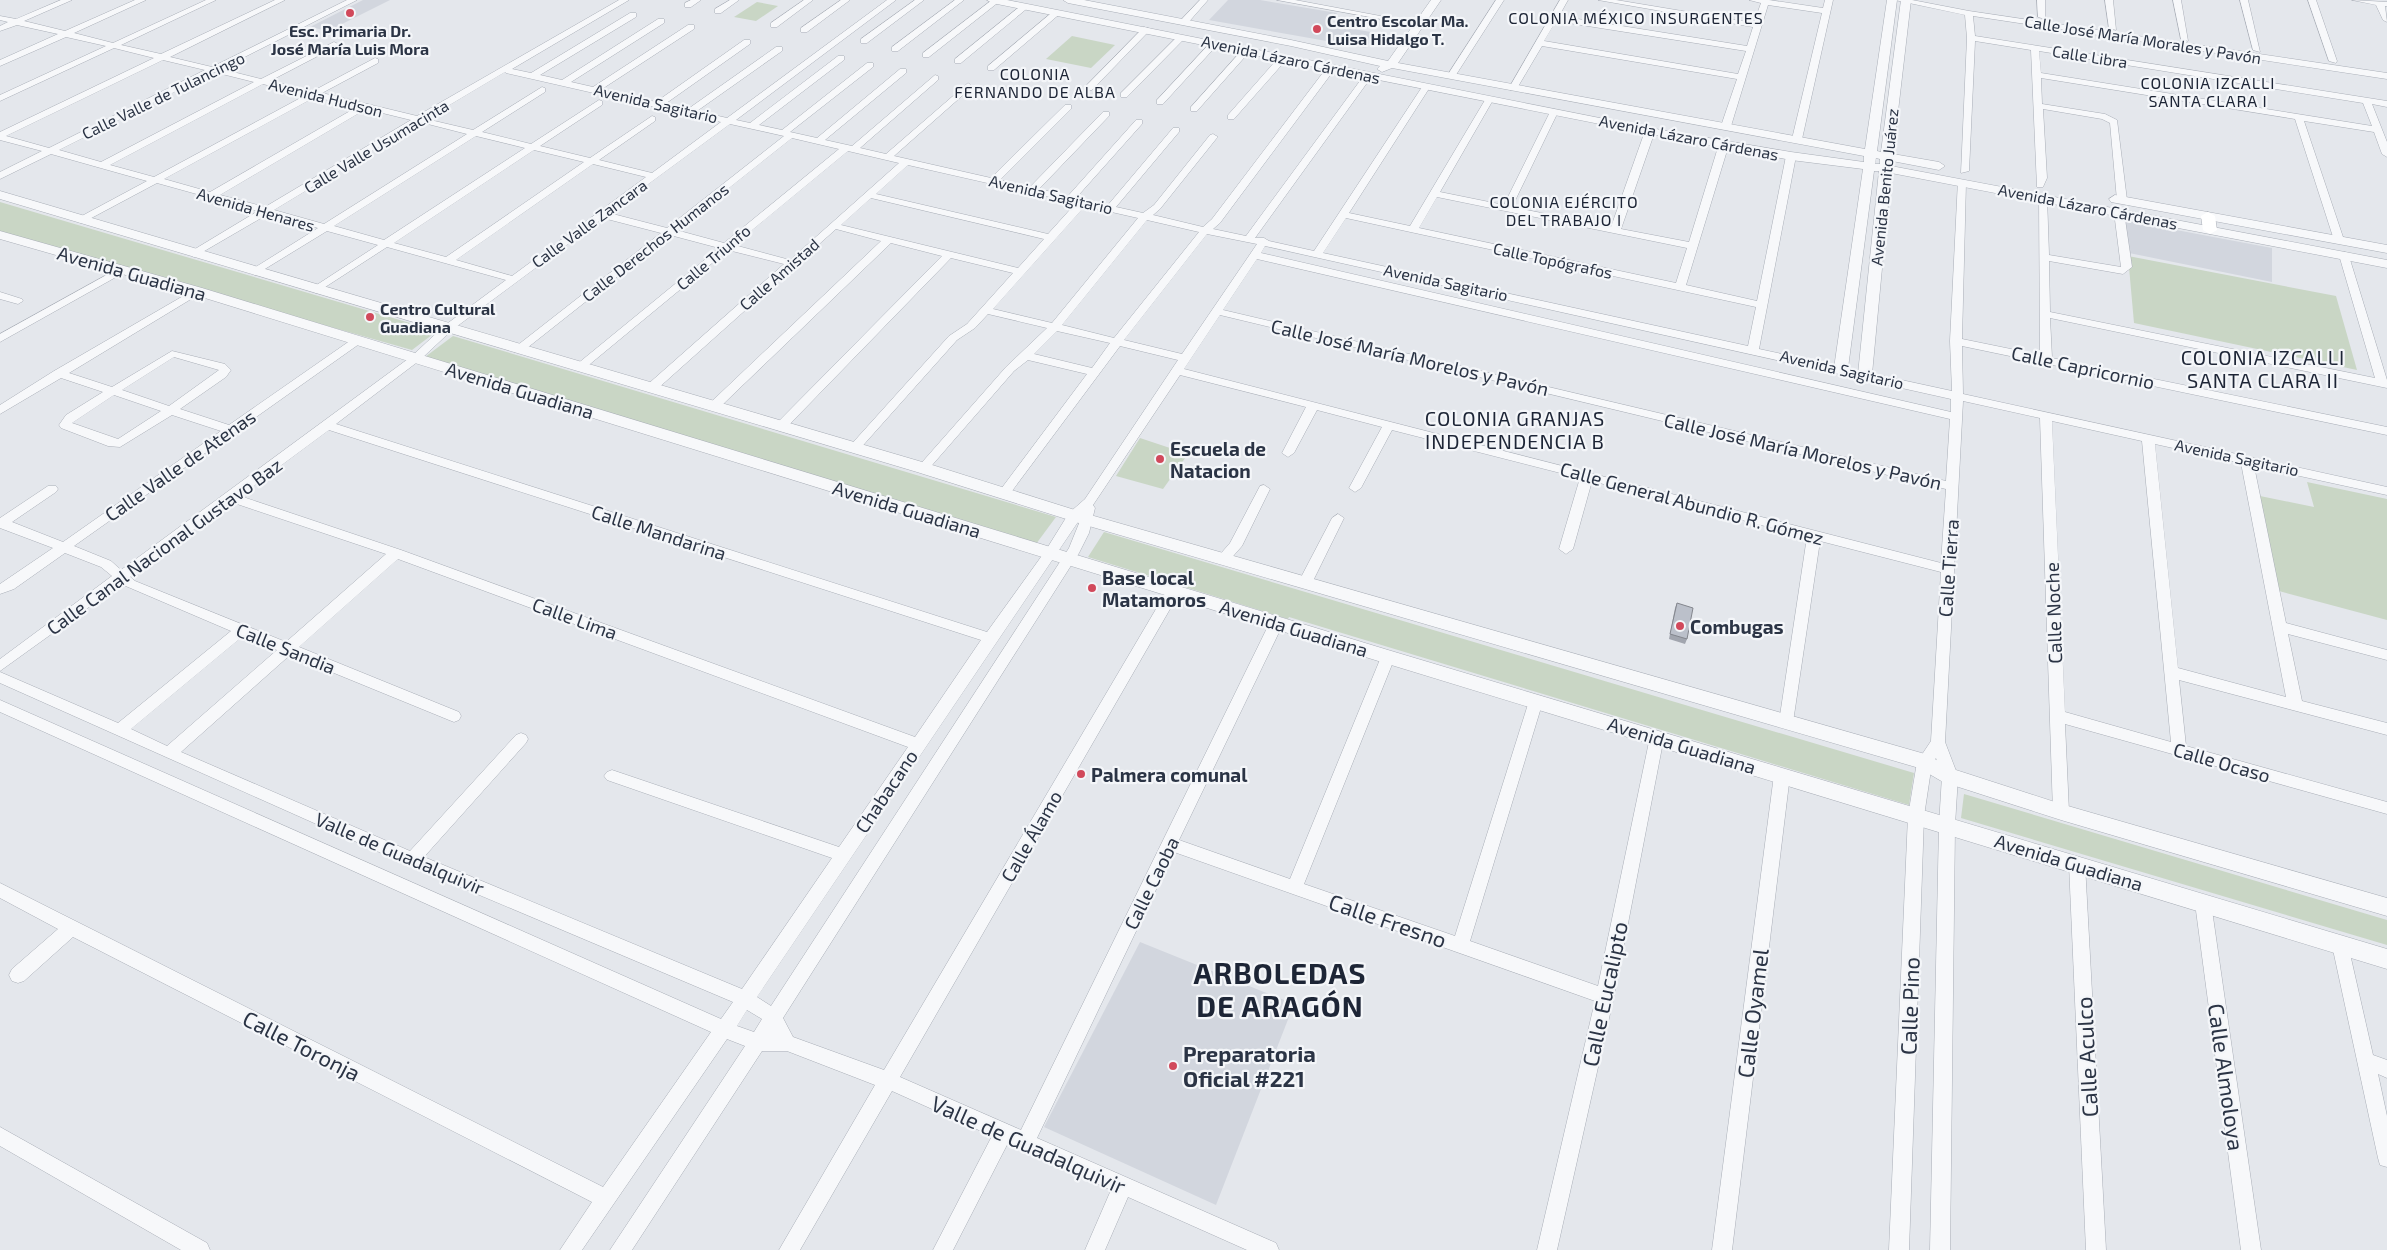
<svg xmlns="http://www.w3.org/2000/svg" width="2387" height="1250" font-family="'Exo 2',sans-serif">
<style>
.built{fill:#d2d6de}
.green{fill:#c9d6c5}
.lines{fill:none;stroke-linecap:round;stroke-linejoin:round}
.minor-casing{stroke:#a9aeb7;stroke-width:1}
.tertiary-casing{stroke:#a9aeb7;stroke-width:1}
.secondary-casing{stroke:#a9aeb7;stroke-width:1}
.minor{fill:#f7f8fa;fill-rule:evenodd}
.tertiary{fill:#f7f8fa;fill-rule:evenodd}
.secondary{fill:#fff;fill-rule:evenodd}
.wall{fill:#a1a5ae}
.building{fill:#bbc0ca;stroke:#83868d}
.poi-dot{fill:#d1495b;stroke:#f4f6f9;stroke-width:2}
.labels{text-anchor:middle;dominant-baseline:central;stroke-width:4.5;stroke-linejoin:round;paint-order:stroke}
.far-neighbourhood-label{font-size:16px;letter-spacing:1px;fill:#1d2536;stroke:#f4f6f9}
.far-poi-label{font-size:16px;font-weight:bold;fill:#2b3445;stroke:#f4f6f9;text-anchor:start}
.far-street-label{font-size:16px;fill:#2b3445;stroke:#f4f6f9}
.street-label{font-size:19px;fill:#2b3445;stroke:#f4f6f9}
.poi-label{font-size:19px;font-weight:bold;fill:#2b3445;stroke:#f4f6f9;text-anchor:start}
.neighbourhood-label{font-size:20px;letter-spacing:1px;fill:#1d2536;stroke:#f4f6f9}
.near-street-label{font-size:22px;fill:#2b3445;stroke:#f4f6f9}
.near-poi-label{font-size:22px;font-weight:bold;fill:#2b3445;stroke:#f4f6f9;text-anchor:start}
.near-district-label{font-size:29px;font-weight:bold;letter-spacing:1px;fill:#1d2536;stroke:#f4f6f9}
</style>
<rect width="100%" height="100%" fill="#e4e7ec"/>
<g class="built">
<path d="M363,0H390L328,31L310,27Z"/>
<path d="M1228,0H1260L1337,13L1329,25L1377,33L1366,48L1209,20Z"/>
<path d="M2123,220L2272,248V282L2129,253Z"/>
<path d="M1140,942L1294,1004L1216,1205L1044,1127Z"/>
</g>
<g class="green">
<path d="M757,2L778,6L756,21L734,17Z"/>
<path d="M1072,36L1115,45L1091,68L1046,59Z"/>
<path d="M0,202L437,331L412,350L0,233Z"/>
<path d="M2128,256L2336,296L2357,370L2134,323Z"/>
<path d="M453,336L1056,517L1036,544L425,357Z"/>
<path d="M1140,438L1188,454L1163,489L1116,476Z"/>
<path d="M2307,482L2387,499V620L2279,591L2260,496L2314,507Z"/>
<path d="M1104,532L1914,773L1909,805L1289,617L1288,619L1088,557Z"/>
<path d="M1964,794L2387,920V945L1961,818Z"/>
</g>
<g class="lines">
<g class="minor-casing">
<g id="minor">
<path d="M61,0H72L24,21L65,31L135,0H146L74,33L113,43L206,0H216L121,45L161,54L275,0H285L170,57L212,67L347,0H357L221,69L261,79L334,42L338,44L337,46L270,81L313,91L375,58L378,59V63L322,93L417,116L619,0H629L512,69L531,73L630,13H636V17L540,75L562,80L658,19H664V23L571,82L593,87L688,25H694V29L602,89L656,102L744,40H750V44L665,104L688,109L776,47H782V51L697,111L727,118L887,0H896L736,120L750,123L838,56H844V60L759,125L782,130L867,63H873V67L790,132L817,138L900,69H906V73L825,140L852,146L935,75L938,76V80L860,148L886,154L968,83L972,86L971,88L894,156L991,178L1065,105H1071V109L1000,180L1030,187L1103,112H1109V116L1039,189L1068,196L1136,120H1142V124L1076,198L1108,205L1173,128H1179V132L1116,207L1143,213L1154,205L1210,135L1213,134L1218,137L1216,139L1160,209L1153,215L1203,227L1212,219L1328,66H1334V70L1220,223L1213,229L1246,236L1365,74L1368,73L1372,76L1255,238H1264L1269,241L1314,251L1422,87L1426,84L1430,87L1349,213L1410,226L1485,100L1489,97L1493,100L1440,192L1504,205L1550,112L1554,109L1558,112L1512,207L1611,227L1645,131L1650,128L1655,131L1621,229L1689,242L1719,144L1724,141L1729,144L1686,285L1757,301L1786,156L1791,153L1796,156L1759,349L1952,391L1950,341L1958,180L1966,182L1962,339L2040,355L2039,195L2047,197L2049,255L2121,267L2114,212L2119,209L2124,212L2132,267L2123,274L2049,261L2050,312L2375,378L2339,255L2344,252L2348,253L2387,380V388L2050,318L2052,358L2387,427V435L1962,346L1963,394L2387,487V495L2254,466L2286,623L2387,650V660L2288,634L2302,701L2387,723V735L2179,680L2186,746L2387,802V814L2065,724L2069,812L2066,817L2061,819L2056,817L2053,812L2040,418L1963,401L1945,742L1958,776L1955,825L1950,1250H1930L1939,825L1942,776L1936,758L1932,763L1924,816L1909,1250H1889L1908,816L1917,762L1931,741L1941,572L1820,541L1793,722L1791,726L1786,728L1781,726L1779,722L1807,537L1592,481L1573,549L1566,554L1559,549L1580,478L1392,430L1361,488L1355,492L1349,488L1382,427L1317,410L1294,453L1288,457L1282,453L1306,407L1180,375L1093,505L1095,508L1089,533L1079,553L783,1018L793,1037L884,1070L1169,587H1179L1181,590L900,1077L1021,1130L1270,622L1272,618H1282L1284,622L1179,840L1290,879L1381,657L1383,653H1393L1395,657L1304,884L1455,936L1529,701L1531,697H1541L1543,701L1470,941L1598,986L1650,737L1652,733L1657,731L1662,733L1664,737L1614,996L1557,1250H1537L1595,1001L1174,852L1037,1138L1276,1243L1279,1250H1247L1128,1197L1105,1250H1085L1111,1190L1008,1143L953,1250H933L992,1136L892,1091L800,1250H779L875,1085L787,1051H762L632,1250H610L745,1046L727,1039L582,1250H560L592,1202L73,937L24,981L18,983L12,981L9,975L12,969L58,929L0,898V883L603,1187L711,1032L0,712V700L721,1019L733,1002L406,864L0,683V672L118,723L231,631L121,584L0,671V659L112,576L101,567L65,553L14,589L0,594V584L53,548L0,528V518L48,486H56L58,489L56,492L12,522L63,542L221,431L172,415L120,447L108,446L61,428L59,425L66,415L103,392L61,378L0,414V405L54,371L197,288L201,289V293L69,373L112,387L172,351L225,364L231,370L226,377L180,409L229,425L354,338H362V342L74,546L111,561L121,570L412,356L444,326L506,280L387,247L316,293L311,290L312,288L378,245L327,231L255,275L250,272L251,270L318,228L268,214L194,257L189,254L190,252L258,211L157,183L82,223L78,222V218L147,181L51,154L0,179V172L42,151L0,140V132L154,58L114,48L0,101V95L106,46L66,37L0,66V60L58,34L17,25L0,31V26L8,22L0,20V16L16,19ZM163,60L205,70L49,148L6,136ZM214,72L254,82L101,162L59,150ZM505,72L506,73L721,122L652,173L599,160L655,121V117L652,116L590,158L540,146L602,105V101L599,100L531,144L482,132L545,92V88L542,87L473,130L426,119ZM263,84L306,95L154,177L110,165ZM315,97L357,107L210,192L164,179ZM366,109L411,120L265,207L220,195ZM420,122L467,134L324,224L274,210ZM730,124L784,136L667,228L609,213ZM476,136L525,148L384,240L334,226ZM792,138L839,149L724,243L676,230ZM534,150L584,162L446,257L394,243ZM848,151L899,163L790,260L734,245ZM593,164L646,177L512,276L456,260ZM908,165L1076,203L1048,234L876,194ZM1437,197L1687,248L1676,283L1419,228ZM871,198L1044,239L1018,268L841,225ZM1085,206L1138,218L1052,323L993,309ZM603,218L661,233L514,348V352H522L670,235L719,248L576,365V369H584L728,250L784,264L647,385L645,388L651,392L655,391L836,229L881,241L710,403L708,406L714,410L718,409L891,243L942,256L777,423L775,426L777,429H785L951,258L1013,273L967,324L949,336L848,448L854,452L858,451L957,340L975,328L988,314L1047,328L1006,367L917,468L919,471H927L1014,371L1028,360L1087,374L1001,489L999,492L1005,496L1009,495L1120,346L1178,360L1085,499L1069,513L1046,550L987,632L336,424L420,360L452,330ZM1346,218L1756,307L1748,346L1323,253ZM1147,220L1199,232L1114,338L1062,325ZM1207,234L1257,244L1182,354L1124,340ZM1265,246L1951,399V412L1261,253ZM1257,259L1950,419L1946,481L1223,310ZM1220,315L1946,489L1941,563L1184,369ZM1057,331L1110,343L1092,368L1034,354ZM174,357L219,370L169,406L122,390ZM114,395L161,411L118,439L72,423ZM2052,421L2142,441L2171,742L2065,712ZM329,430L981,640L915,737L401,550L240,496ZM2155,444L2241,463L2286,697L2178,668ZM231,502L386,554L286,642L135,581L130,577ZM1082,516L1069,548L771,1006L757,997ZM398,559L908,747L839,847L612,770L607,772L604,776L607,780L832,858L742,989L424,857L526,743L528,739L526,735L521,733L516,735L410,851L181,752L290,655L449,720L454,722L459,720L461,716L459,712L299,647ZM243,636L277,650L167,746L131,729ZM747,1010L762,1019L754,1032L737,1026Z"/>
<path d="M691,0H701L691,7H685V3Z"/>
<path d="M730,0H739L721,13H715V9Z"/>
<path d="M804,0H813L777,27H771V23Z"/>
<path d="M841,0H850L807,32H801V28Z"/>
<path d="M915,0H924L867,43H861V39Z"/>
<path d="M955,0H964L898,51H892V47Z"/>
<path d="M992,0L1000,1L929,57H923V53Z"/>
<path d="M1200,0H1208L1187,24H1181V20Z"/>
<path d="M1277,0H1295L1423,24L1419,26Z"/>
<path d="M1496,0H1504L1454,78H1448L1447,76Z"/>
<path d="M1560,0H1568L1559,16L1747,46L1753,27L1598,0H1616L1754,23L1761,3L1749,0H1769L1823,8L1825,0H1833L1802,139L1797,142L1792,139L1822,13L1768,5L1731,126L1726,129L1721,126L1737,79L1542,46L1516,90H1510L1509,88ZM1556,21L1746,51L1738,74L1544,41Z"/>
<path d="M1895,0H1912L1969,11L2387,73V79L1973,16L1975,36L2387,101V107L2372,104L2387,142V157L2382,154L2374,132L2304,121L2344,240L2339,243L2334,240L2295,119L2041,78L2042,104L2105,114L2117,120L2127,200L2122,203L2117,200L2110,123L2102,119L2043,109L2047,178L2043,187H2037L2031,50L1975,41L1969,171L1961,173L1967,38L1965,15ZM2039,51L2363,103L2372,126L2041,73Z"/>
<path d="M2037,0H2045V19L2038,17Z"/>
<path d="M2105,0H2113L2116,30L2109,28Z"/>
<path d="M2173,0H2181L2188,41L2181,39Z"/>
<path d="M2240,0H2248L2260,52L2253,50Z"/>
<path d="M2308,0H2316L2337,61L2336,63L2329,61Z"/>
<path d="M2352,0L2387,2V6H2385L2387,22L2383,20L2376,5Z"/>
<path d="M1023,4L1030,6L961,63H955V59Z"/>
<path d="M1055,10L1062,12L994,70H988V66Z"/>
<path d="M1144,27L1151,29L1092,90H1086V86Z"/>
<path d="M1179,35L1186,37L1127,97H1121V93Z"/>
<path d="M1212,41L1219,43L1163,104H1157V100Z"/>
<path d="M1244,48L1251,50L1197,111H1191V107Z"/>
<path d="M1283,55L1287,58L1286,60L1234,119H1228V115L1280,56Z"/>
<path d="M121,267L125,268V272L0,342V334Z"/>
<path d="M0,292L22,299L23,301L18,304L0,299Z"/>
<path d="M1264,485L1270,489L1242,546L1228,562H1218L1216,559L1230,543L1260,486Z"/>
<path d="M1338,514L1344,518L1312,583L1305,588L1300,586L1298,583L1332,518Z"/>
<path d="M1782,769L1787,771L1790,775L1732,1250H1712L1774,775L1777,771Z"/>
<path d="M2077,857L2083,859L2085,864L2106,1250H2086L2069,864L2071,859Z"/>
<path d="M2203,896L2209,898L2211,903L2261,1250H2241L2195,903L2197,898Z"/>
<path d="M2340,937L2346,940L2348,945L2373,1055L2387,1060V1078L2378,1074L2387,1116V1167L2380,1165L2378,1158L2332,945L2334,940Z"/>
<path d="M0,1127L207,1243L210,1250H181L0,1146Z"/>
</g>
</g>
<g class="tertiary-casing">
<g id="tertiary">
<path d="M987,0H1007L1650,128L1791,152L1864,162V156L1392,68L1382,72L1377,69L1380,66L1291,46L1068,3L1063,0H1084L1291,40L1388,61L1431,0H1441L1398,63L1865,149L1887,0H1897L1877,151L1881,152L1901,0H1911L1893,154L1939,162L1945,166L1939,170L1892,161L1891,166L2387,260V268L1891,173L1872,374L1865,378L1858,374L1879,171H1874L1848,368L1841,372L1834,368L1863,169L1791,160L1650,134L992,3ZM1876,158L1880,159V164H1875Z"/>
<path d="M0,191L929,464L1094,516L1925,754L1956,770L2061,804L2387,898V916L2061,820L1943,782L1919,768L1082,524L917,472L0,199Z"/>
<path d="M2115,195L2387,245V253L2111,202L2109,199Z"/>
<path d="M0,231L202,288L1388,650L2387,949V969L1388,664L192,294L0,239Z"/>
</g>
</g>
<g class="secondary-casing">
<path id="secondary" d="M2208,212L2215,216L2217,230L2210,234L2203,230L2201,216Z"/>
</g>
<use href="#minor" class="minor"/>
<use href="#tertiary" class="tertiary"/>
<use href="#secondary" class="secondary"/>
</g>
<path class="wall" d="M1677,603L1687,639L1685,644L1669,639L1675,608Z"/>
<path class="building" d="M1677,603L1693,608L1687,639L1670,634Z"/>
<g class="poi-dot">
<circle cx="350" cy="13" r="5"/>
<circle cx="1317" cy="29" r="5"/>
<circle cx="370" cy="317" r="5"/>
<circle cx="1160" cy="459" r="5"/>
<circle cx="1092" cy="588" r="5"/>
<circle cx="1680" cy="626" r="5"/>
<circle cx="1081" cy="774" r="5"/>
<circle cx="1173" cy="1066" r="5"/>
</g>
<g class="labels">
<g class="far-neighbourhood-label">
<text x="1636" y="17">COLONIA MÉXICO INSURGENTES</text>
<text x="1035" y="73">COLONIA<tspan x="1035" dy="18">FERNANDO DE ALBA</tspan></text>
<text x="2208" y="82">COLONIA IZCALLI<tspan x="2208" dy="18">SANTA CLARA I</tspan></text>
<text x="1564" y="201">COLONIA EJÉRCITO<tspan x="1564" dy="18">DEL TRABAJO I</tspan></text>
</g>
<g class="far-poi-label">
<text x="1327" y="20">Centro Escolar Ma.<tspan x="1327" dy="18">Luisa Hidalgo T.</tspan></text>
<text x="350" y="30" text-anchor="middle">Esc. Primaria Dr.<tspan x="350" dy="18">José María Luis Mora</tspan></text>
<text x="380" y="308">Centro Cultural<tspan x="380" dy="18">Guadiana</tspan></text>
</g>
<g class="far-street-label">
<text transform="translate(2143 39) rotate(9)">Calle José María Morales y Pavón</text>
<text transform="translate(2090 56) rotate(9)">Calle Libra</text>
<text transform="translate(1291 59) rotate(12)">Avenida Lázaro Cárdenas</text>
<text transform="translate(163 95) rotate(-26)">Calle Valle de Tulancingo</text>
<text transform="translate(326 97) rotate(14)">Avenida Hudson</text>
<text transform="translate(656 103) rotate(13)">Avenida Sagitario</text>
<text transform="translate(1689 137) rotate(11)">Avenida Lázaro Cárdenas</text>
<text transform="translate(376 146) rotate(-31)">Calle Valle Usumacinta</text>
<text transform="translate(1884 187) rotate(-84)">Avenida Benito Juárez</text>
<text transform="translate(1051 194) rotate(13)">Avenida Sagitario</text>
<text transform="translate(2088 206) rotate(11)">Avenida Lázaro Cárdenas</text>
<text transform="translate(256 209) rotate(16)">Avenida Henares</text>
<text transform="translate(589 223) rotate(-36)">Calle Valle Zancara</text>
<text transform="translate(655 242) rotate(-38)">Calle Derechos Humanos</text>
<text transform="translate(713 257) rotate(-40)">Calle Triunfo</text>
<text transform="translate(1553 260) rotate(12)">Calle Topógrafos</text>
<text transform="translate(779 274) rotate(-41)">Calle Amistad</text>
<text transform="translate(1446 282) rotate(12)">Avenida Sagitario</text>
<text transform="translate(1842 369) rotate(13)">Avenida Sagitario</text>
<text transform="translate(2237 457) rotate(12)">Avenida Sagitario</text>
</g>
<g class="street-label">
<text transform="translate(132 273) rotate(16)">Avenida Guadiana</text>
<text transform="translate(1410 357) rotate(13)">Calle José María Morelos y Pavón</text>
<text transform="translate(2083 367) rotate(12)">Calle Capricornio</text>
<text transform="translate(520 390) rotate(17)">Avenida Guadiana</text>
<text transform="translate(1803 451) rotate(13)">Calle José María Morelos y Pavón</text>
<text transform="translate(180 465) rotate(-35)">Calle Valle de Atenas</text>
<text transform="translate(1692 503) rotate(15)">Calle General Abundio R. Gómez</text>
<text transform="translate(907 509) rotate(17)">Avenida Guadiana</text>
<text transform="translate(659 532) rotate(18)">Calle Mandarina</text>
<text transform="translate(164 546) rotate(-36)">Calle Canal Nacional Gustavo Baz</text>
<text transform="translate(1948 568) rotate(-86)">Calle Tierra</text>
<text transform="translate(2053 613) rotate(-92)">Calle Noche</text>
<text transform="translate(575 618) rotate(20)">Calle Lima</text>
<text transform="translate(1294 628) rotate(17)">Avenida Guadiana</text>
<text transform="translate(286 648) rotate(22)">Calle Sandia</text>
<text transform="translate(1682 745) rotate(17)">Avenida Guadiana</text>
<text transform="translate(2222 762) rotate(16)">Calle Ocaso</text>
<text transform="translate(886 791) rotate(-56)">Chabacano</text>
<text transform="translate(1031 836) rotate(-60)">Calle Álamo</text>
<text transform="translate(400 853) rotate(23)">Valle de Guadalquivir</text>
<text transform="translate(2069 862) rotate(17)">Avenida Guadiana</text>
<text transform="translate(1151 883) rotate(-64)">Calle Caoba</text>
</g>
<g class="poi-label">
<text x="1170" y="448">Escuela de<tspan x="1170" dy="22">Natacion</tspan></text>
<text x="1102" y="577">Base local<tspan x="1102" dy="22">Matamoros</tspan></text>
<text x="1690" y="626">Combugas</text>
<text x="1091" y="774">Palmera comunal</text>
</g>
<g class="neighbourhood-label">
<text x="2263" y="357">COLONIA IZCALLI<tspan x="2263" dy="23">SANTA CLARA II</tspan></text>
<text x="1515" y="418">COLONIA GRANJAS<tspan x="1515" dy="23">INDEPENDENCIA B</tspan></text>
</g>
<g class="near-street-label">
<text transform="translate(1388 920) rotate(19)">Calle Fresno</text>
<text transform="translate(1604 994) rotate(-78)">Calle Eucalipto</text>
<text transform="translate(1909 1006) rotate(-88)">Calle Pino</text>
<text transform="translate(1752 1013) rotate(-83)">Calle Oyamel</text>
<text transform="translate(302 1045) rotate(27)">Calle Toronja</text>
<text transform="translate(2086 1057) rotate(-93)">Calle Aculco</text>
<text transform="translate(2227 1077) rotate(82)">Calle Almoloya</text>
<text transform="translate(1029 1144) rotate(24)">Valle de Guadalquivir</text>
</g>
<g class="near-poi-label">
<text x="1183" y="1053">Preparatoria<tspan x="1183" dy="25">Oficial #221</tspan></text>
</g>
<g class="near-district-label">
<text x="1280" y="972">ARBOLEDAS<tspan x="1280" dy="33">DE ARAGÓN</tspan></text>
</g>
</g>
</svg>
